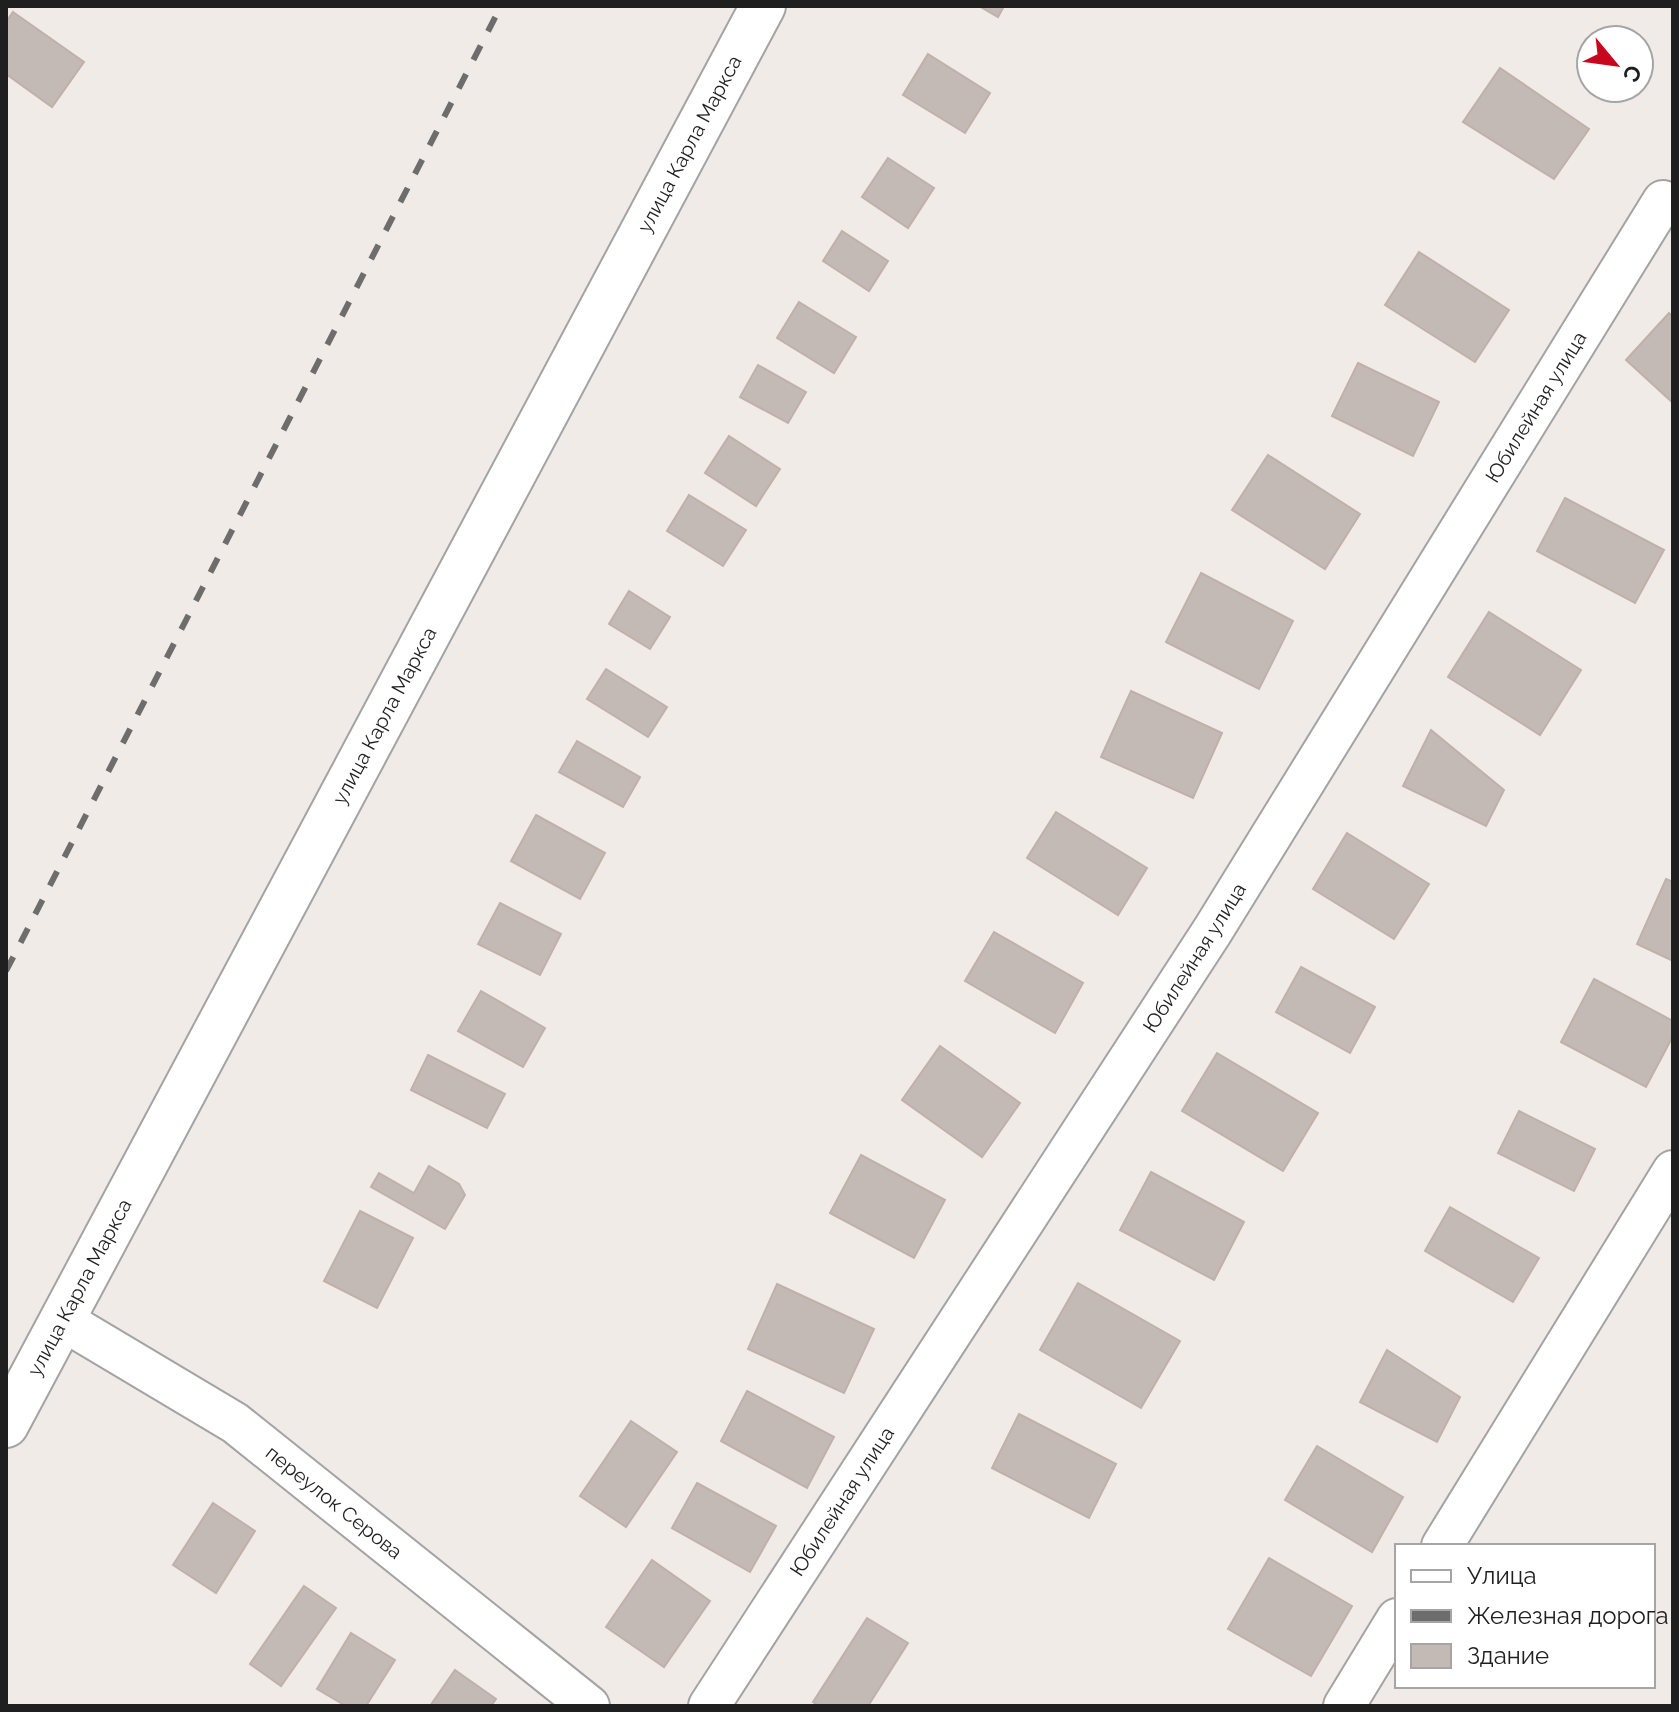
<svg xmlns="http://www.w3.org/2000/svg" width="1679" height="1712" font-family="Raleway,sans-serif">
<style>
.building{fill:#c4bab5;stroke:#c1b0a9;stroke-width:2}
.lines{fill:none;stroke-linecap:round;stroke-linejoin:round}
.minor-casing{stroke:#a3a3a3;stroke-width:44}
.tertiary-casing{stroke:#a3a3a3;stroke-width:48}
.minor{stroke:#fff;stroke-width:40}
.tertiary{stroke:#fff;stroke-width:44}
.rail{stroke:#6d6d6d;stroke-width:6;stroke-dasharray:16 16;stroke-linecap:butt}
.labels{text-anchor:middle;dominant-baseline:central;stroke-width:6;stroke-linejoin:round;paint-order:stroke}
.street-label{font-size:20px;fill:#1f1f1f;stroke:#fff}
</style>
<rect width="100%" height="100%" fill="#f0ebe6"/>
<g class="building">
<path d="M979,6H1004L998,17Z"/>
<path d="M13,12L84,62L52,107L6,74V22Z"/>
<path d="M928,54L990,93L965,133L903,95Z"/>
<path d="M1500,68L1589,129L1554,179L1463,122Z"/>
<path d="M888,158L934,188L908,228L862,197Z"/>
<path d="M842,231L888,261L869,291L823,261Z"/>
<path d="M1419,252L1509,310L1475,362L1385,305Z"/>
<path d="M799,302L856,337L834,373L777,338Z"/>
<path d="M1669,313L1673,317V403L1626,360Z"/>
<path d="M1358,363L1439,402L1413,456L1332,416Z"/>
<path d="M758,365L806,392L788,423L740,397Z"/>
<path d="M729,436L780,469L756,506L705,473Z"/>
<path d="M1268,455L1360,514L1325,569L1232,510Z"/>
<path d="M689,495L746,530L723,566L667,531Z"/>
<path d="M1565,498L1664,550L1635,603L1537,551Z"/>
<path d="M1201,573L1293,621L1259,689L1166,642Z"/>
<path d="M629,591L670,617L650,649L609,624Z"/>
<path d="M1489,612L1581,670L1540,735L1448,677Z"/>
<path d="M606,669L667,707L648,737L587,699Z"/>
<path d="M1131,691L1222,733L1193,798L1101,757Z"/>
<path d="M1431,730L1504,790L1486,826L1403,786Z"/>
<path d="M577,741L640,777L623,807L559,772Z"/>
<path d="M1056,812L1147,868L1118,915L1027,858Z"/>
<path d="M536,815L605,853L580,899L511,861Z"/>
<path d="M1347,833L1429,884L1394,939L1313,889Z"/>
<path d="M1666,879L1673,882V961L1637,944Z"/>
<path d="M500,903L561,934L540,975L478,944Z"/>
<path d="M994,932L1083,983L1055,1033L965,981Z"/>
<path d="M1301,967L1375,1007L1350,1053L1276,1012Z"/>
<path d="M1594,979L1673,1021V1036L1646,1087L1561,1042Z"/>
<path d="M481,991L545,1028L523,1067L458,1031Z"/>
<path d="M940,1046L1020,1103L982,1157L902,1100Z"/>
<path d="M1217,1053L1318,1113L1283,1171L1182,1111Z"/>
<path d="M428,1055L505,1094L487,1128L411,1090Z"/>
<path d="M1519,1111L1595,1149L1574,1191L1498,1153Z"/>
<path d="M861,1155L945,1200L914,1258L830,1213Z"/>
<path d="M429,1166L459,1184L465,1195L445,1229L371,1187L379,1173L414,1193Z"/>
<path d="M1151,1172L1244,1222L1214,1280L1120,1230Z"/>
<path d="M1450,1207L1539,1258L1513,1302L1425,1251Z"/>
<path d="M360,1211L413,1238L377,1308L324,1281Z"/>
<path d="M1078,1283L1180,1341L1141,1408L1040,1350Z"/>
<path d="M777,1284L874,1329L844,1393L748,1349Z"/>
<path d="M1387,1350L1460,1397L1437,1442L1360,1402Z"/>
<path d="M747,1391L834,1437L807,1488L721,1441Z"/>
<path d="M1019,1414L1116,1464L1089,1518L992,1468Z"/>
<path d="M631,1421L677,1452L626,1527L580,1496Z"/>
<path d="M1317,1446L1403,1497L1372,1552L1285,1500Z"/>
<path d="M697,1483L776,1526L750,1572L672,1528Z"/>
<path d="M213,1503L255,1531L216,1593L173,1565Z"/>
<path d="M1269,1558L1352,1606L1311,1676L1228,1629Z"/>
<path d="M652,1560L710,1601L664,1667L606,1627Z"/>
<path d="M304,1586L336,1608L281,1686L250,1664Z"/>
<path d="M867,1618L908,1643L868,1706H819L813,1702Z"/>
<path d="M351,1633L395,1660L366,1706H346L317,1689Z"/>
<path d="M455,1670L496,1699L491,1706H430Z"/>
</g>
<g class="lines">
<g class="minor-casing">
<g id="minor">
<path id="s1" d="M64,1321L235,1423L589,1706"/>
<path d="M1442,1546L1673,1171"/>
<path id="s2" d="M709,1706L1213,930L1663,201"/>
<path d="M1344,1706L1397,1619"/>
</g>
</g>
<g class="tertiary-casing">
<g id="tertiary">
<path id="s3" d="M6,1425L763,6"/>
</g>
</g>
<use href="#minor" class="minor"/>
<use href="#tertiary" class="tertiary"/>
<path class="rail" d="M6,971L501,6"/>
</g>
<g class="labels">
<g class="street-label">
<text stroke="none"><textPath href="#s3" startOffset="1452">улица Карла Маркса</textPath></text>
<text stroke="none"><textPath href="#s2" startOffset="1540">Юбилейная улица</textPath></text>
<text stroke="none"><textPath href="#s3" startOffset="804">улица Карла Маркса</textPath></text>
<text stroke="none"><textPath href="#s2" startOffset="892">Юбилейная улица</textPath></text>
<text stroke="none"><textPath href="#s3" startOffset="156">улица Карла Маркса</textPath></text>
<text stroke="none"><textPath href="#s1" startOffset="326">переулок Серова</textPath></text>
<text stroke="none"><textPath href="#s2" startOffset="244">Юбилейная улица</textPath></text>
</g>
</g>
<rect width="1679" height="1712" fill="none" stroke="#1f1f1f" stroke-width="16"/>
<rect x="1395" y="1544" width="260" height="144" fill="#ffffff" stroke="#a5a5a5" stroke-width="2"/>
<rect x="1411" y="1570" width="40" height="12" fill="#ffffff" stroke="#a5a5a5" stroke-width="2"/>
<text x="1467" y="1584" font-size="24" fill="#1f1f1f">Улица</text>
<rect x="1411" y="1610" width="40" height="12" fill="#6d6d6d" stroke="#a5a5a5" stroke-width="2"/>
<text x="1467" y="1624" font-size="24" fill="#1f1f1f">Железная дорога</text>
<rect x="1411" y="1644" width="40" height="24" fill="#c4bab5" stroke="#a5a5a5" stroke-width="2"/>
<text x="1467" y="1664" font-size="24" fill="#1f1f1f">Здание</text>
<g transform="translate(1615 64) rotate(119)"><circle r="38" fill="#ffffff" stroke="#a5a5a5" stroke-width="2"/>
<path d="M0-6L14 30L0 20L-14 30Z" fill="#c8061d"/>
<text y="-12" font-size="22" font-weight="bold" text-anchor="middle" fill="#1f1f1f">С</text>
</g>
</svg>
